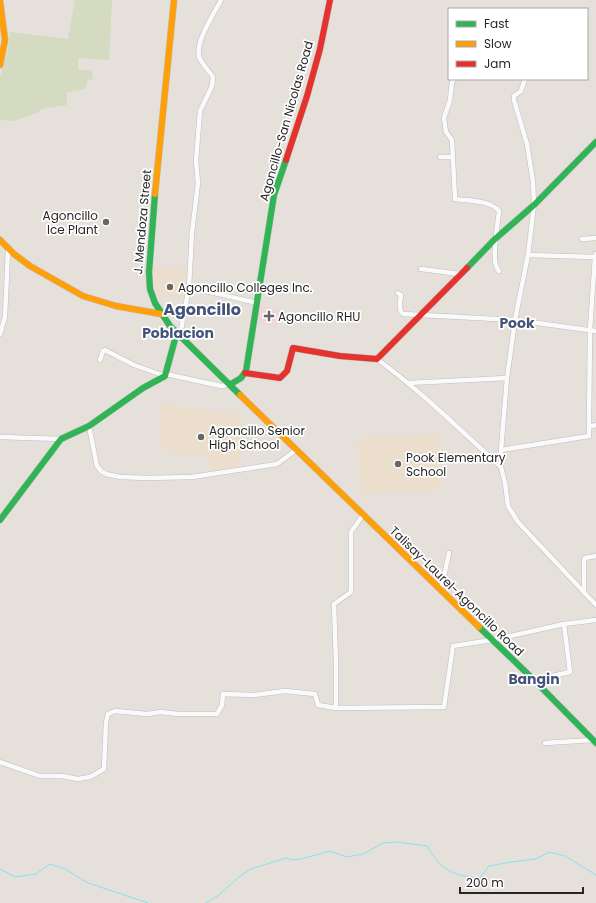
<svg xmlns="http://www.w3.org/2000/svg" width="596" height="903" font-family="Poppins,sans-serif">
<style>
.education{fill:#ebdecd}
.medical{fill:#eed8d8}
.cemetery{fill:#d4dbc1}
.lines{fill:none;stroke-linecap:round;stroke-linejoin:round}
.stream{stroke:#85e0f1;stroke-width:1}
.street-casing{stroke:#bebdbe;stroke-width:5.5}
.fast-casing{stroke:#bebdbe;stroke-width:7}
.slow-casing{stroke:#bebdbe;stroke-width:7}
.jam-casing{stroke:#bebdbe;stroke-width:7}
.street{stroke:#fbfafa;stroke-width:4.5}
.fast{stroke:#30b455;stroke-width:6}
.slow{stroke:#ff9f0a;stroke-width:6}
.jam{stroke:#e5322d;stroke-width:6}
.poi-dot{fill:#696765;stroke:#fff;stroke-width:1.5}
.labels{text-anchor:middle;dominant-baseline:central;stroke-width:3.5;stroke-linejoin:round;paint-order:stroke}
.street-label{font-size:12px;fill:#262626;stroke:#fff}
.poi-label{font-size:12px;fill:#262626;stroke:#fff;text-anchor:start}
.quarter-label{font-size:14px;font-weight:bold;fill:#43537a;stroke:#fff}
.district-label{font-size:16px;font-weight:bold;fill:#43537a;stroke:#fff}
</style>
<rect width="100%" height="100%" fill="#e6e0db"/>
<g class="education">
<path d="M152,265L188,270L184,298L155,294Z"/>
<path d="M159,402L225,413L235,409L245,425L240,466L213,471L205,453L175,456L174,450H160Z"/>
<path d="M438,434L440,490L359,494L357,438Z"/>
</g>
<path class="medical" d="M260,305L281,310L278,327L258,323Z"/>
<path class="cemetery" d="M75,0H112L109,60L78,58V70H92L93,80L88,79L85,89L67,92V105L42,109L37,113L14,121L0,120V77L8,50L10,32L68,39Z"/>
<g class="lines">
<g class="stream">
<path d="M0,869L15,877L36,874L50,864L65,869L88,883L148,903"/>
<path d="M206,903L219,895L239,877L251,869L286,858L292,860L301,859L330,851L347,857L363,854L383,843L397,842L427,846C441,870 453,876 480,878L489,866L511,862L536,859L549,852L565,856L596,875"/>
</g>
<g class="street-casing">
<g id="street">
<path d="M454,79L452,82L450,100L444,118L446,132L452,140L455,199C469,201 489,200 499,211C498,224 490,263 499,271"/>
<path d="M525,79L521,91L514,96V100L527,144L533,182L534,205L528,255L515,320L507,378L501,450V467L505,483L508,506L518,522L596,605"/>
<path d="M440,157H452"/>
<path d="M582,239L596,238"/>
<path d="M528,255L595,257"/>
<path d="M421,269L460,274"/>
<path d="M189,287L257,303"/>
<path d="M398,293L401,295C400,301 398,310 403,314L515,320L596,331"/>
<path d="M0,334L5,317L8,250"/>
<path d="M180,335L189,287L192,232L198,183L196,161L200,111L212,86L213,77C209,71 203,65 200,59C193,44 214,14 221,0"/>
<path d="M377,359C422,392 460,430 501,467"/>
<path d="M100,360L103,351L105,350L134,365L165,376"/>
<path d="M166,374L221,386L231,384"/>
<path d="M408,383L507,378"/>
<path d="M89,426L97,466L101,471L106,474L120,477L147,478L192,477L277,464L296,450"/>
<path d="M589,427L590,330L595,257L596,254"/>
<path d="M0,437L61,439"/>
<path d="M501,450L589,436V427L596,425"/>
<path d="M441,590L449,553"/>
<path d="M584,593V560L585,558L596,556"/>
<path d="M534,680L570,672L564,624L596,620"/>
<path d="M336,708V663L334,604L351,592V532L363,515"/>
<path d="M545,743L593,740"/>
<path d="M0,762L40,776H62L78,779L90,777L104,769L106,722L108,714L115,711L147,714L161,712L178,714H217L222,705L223,694L254,695L285,691L315,694L318,705L336,708L444,707L453,646L492,640L564,624"/>
</g>
</g>
<g class="fast-casing">
<g id="fast">
<path d="M155,194L149,272L150,289L155,303L170,326L240,395"/>
<path d="M467,268L495,239L534,205L596,142"/>
<path d="M231,384L241,378L246,371L274,195L286,160"/>
<path d="M0,520L61,439L89,426L143,388L165,376L177,332"/>
<path d="M479,627L534,680L596,743"/>
</g>
</g>
<g class="slow-casing">
<g id="slow">
<path d="M0,1L5,40L0,65"/>
<path d="M155,194L174,0"/>
<path d="M0,240L14,254L30,266L83,296L116,306L161,314"/>
<path d="M240,395L479,627"/>
</g>
</g>
<g class="jam-casing">
<g id="jam">
<path d="M286,160L307,96L320,49L330,0"/>
<path d="M245,373L280,378L287,371L293,348L340,356L377,359L467,268"/>
</g>
</g>
<use href="#street" class="street"/>
<use href="#fast" class="fast"/>
<use href="#slow" class="slow"/>
<use href="#jam" class="jam"/>
</g>
<g class="poi-dot">
<circle cx="106" cy="222" r="4"/>
<circle cx="170" cy="287" r="4"/>
<path d="M267 310h4v4h4v4h-4v4h-4v-4h-4v-4h4z"/>
<circle cx="201" cy="437" r="4"/>
<circle cx="398" cy="464" r="4"/>
</g>
<g class="labels">
<g class="street-label">
<text transform="translate(286 121) rotate(-74)">Agoncillo-San Nicolas Road</text>
<text transform="translate(142 222) rotate(-85)">J. Mendoza Street</text>
<text transform="translate(457 591) rotate(44)">Talisay-Laurel-Agoncillo Road</text>
</g>
<g class="poi-label">
<text x="98" y="215" text-anchor="end">Agoncillo<tspan x="98" dy="14">Ice Plant</tspan></text>
<text x="178" y="287">Agoncillo Colleges Inc.</text>
<text x="278" y="316">Agoncillo RHU</text>
<text x="209" y="430">Agoncillo Senior<tspan x="209" dy="14">High School</tspan></text>
<text x="406" y="457">Pook Elementary<tspan x="406" dy="14">School</tspan></text>
</g>
<g class="quarter-label">
<text x="517" y="323">Pook</text>
<text x="178" y="333">Poblacion</text>
<text x="534" y="679">Bangin</text>
</g>
<g class="district-label">
<text x="202" y="309">Agoncillo</text>
</g>
</g>
<rect x="448" y="8" width="140" height="72" fill="#ffffff" stroke="#a8a8a8"/>
<rect x="456" y="21" width="20" height="6" fill="#30b455" stroke="#a8a8a8"/>
<text x="484" y="28" font-size="12" fill="#262626">Fast</text>
<rect x="456" y="41" width="20" height="6" fill="#ff9f0a" stroke="#a8a8a8"/>
<text x="484" y="48" font-size="12" fill="#262626">Slow</text>
<rect x="456" y="61" width="20" height="6" fill="#e5322d" stroke="#a8a8a8"/>
<text x="484" y="68" font-size="12" fill="#262626">Jam</text>
<path d="M460 887v6h123v-6" fill="none" stroke="#262626" stroke-width="2"/>
<text x="466" y="887" font-size="12" fill="#262626" stroke="#ffffff" stroke-width="3" paint-order="stroke">200 m</text>
</svg>
